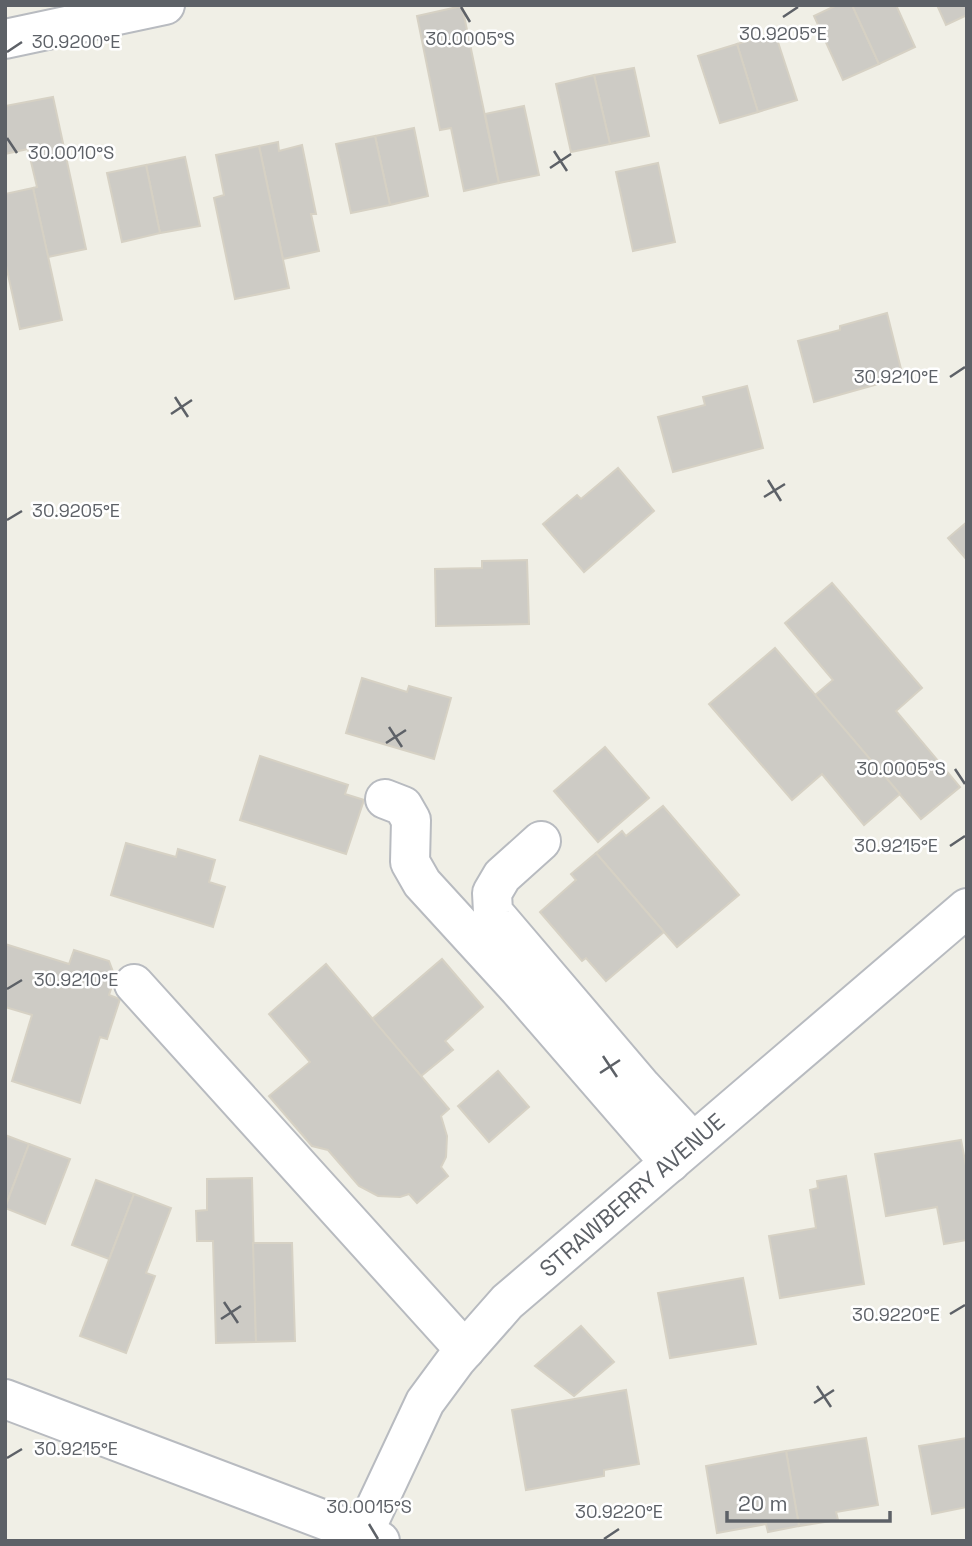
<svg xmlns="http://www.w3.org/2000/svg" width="972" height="1546" font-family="'Space Grotesk',sans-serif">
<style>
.building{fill:#cdcbc5;stroke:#d6d1c4;stroke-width:2}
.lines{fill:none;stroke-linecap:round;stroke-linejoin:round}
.minor-casing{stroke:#b8bbc0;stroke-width:42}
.minor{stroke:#fff;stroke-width:38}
.ticks{fill:none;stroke:#5d6167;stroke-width:2.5}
.labels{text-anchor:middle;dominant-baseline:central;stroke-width:5;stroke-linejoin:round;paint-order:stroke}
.street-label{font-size:23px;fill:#5d6167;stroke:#fff}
.ticks-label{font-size:18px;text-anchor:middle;fill:#5d6167;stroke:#fff;stroke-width:5;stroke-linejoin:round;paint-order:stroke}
</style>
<rect width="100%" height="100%" fill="#f0efe6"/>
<g class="building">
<path d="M837,5H852L879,64L843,80L814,16Z"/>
<path d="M852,5H896L915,47L879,64Z"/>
<path d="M937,5H967V15L946,25Z"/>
<path d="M462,6L499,183L464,191L451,128L440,130L417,16Z"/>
<path d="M775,33L797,100L758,112L737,44Z"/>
<path d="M737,44L758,112L720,123L698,56Z"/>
<path d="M634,68L649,136L610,144L594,75Z"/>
<path d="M594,75L610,144L571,152L556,84Z"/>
<path d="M53,97L86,249L48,257L33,188L37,187L28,149L5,154V106Z"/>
<path d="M524,106L539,175L499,183L485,114Z"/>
<path d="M414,128L428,196L390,205L375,136Z"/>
<path d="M375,136L390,205L351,213L336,144Z"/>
<path d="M278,142L279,151L302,145L316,214H311L319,251L283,259L259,146Z"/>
<path d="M259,146L289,288L235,299L214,198L224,195L216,155Z"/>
<path d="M185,157L200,226L160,233L146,165Z"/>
<path d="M658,163L675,242L633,251L616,172Z"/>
<path d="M146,165L160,233L122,242L107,173Z"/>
<path d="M33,188L62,320L20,329L5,261V194Z"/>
<path d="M887,313L903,377L814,402L798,341L840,330V326Z"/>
<path d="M747,386L763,448L673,472L658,417L705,405L703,397Z"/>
<path d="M618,468L654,511L584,572L543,524L577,495L581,499Z"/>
<path d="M967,522V560L948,538Z"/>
<path d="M527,560L529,624L436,626L435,569L482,568V561Z"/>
<path d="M832,583L922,688L896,711L960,787L921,819L815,695L833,680L785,623Z"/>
<path d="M775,648L900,794L864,825L822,774L792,800L709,704Z"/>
<path d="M362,678L407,692L409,686L451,698L434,759L346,733Z"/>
<path d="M605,747L649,798L598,842L554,791Z"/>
<path d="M260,756L348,785L345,794L364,800L346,854L240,820Z"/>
<path d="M663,806L739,895L677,947L596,853L622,831L626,836Z"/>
<path d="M126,843L176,857L178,849L215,860L209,882L225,887L213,927L111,895Z"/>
<path d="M596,853L664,932L606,981L586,958L582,961L540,912L576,880L571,874Z"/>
<path d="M5,944L69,964L74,950L109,961L115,977L109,995L120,999L107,1039L100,1037L80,1103L12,1081L32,1015L5,1007Z"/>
<path d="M442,959L483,1007L445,1041L453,1050L421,1076L372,1019Z"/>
<path d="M326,964L449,1109L441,1116L447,1136L446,1157L441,1167L448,1176L417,1203L409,1194L400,1197L378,1196L359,1186L328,1150L312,1146L269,1096L310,1062L269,1014Z"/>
<path d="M498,1071L529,1107L489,1142L458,1106Z"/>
<path d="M5,1135L29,1144L5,1207Z"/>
<path d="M961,1140L967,1171V1240L944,1244L937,1207L886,1216L875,1154Z"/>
<path d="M29,1144L70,1159L45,1224L5,1208Z"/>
<path d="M846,1176L864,1284L780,1298L769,1236L816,1228L810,1190L818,1188L817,1181Z"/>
<path d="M252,1178L256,1342L216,1343L213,1241H197L196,1211L207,1210V1179Z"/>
<path d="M96,1180L134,1194L109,1259L72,1245Z"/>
<path d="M134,1194L171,1208L146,1273L155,1276L126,1353L80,1336Z"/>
<path d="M253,1243H292L295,1341L256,1342Z"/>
<path d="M743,1278L756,1344L670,1358L658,1293Z"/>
<path d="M581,1326L614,1362L574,1396L535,1366Z"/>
<path d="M626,1390L639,1464L604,1470V1476L526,1490L512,1410Z"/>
<path d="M866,1438L878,1505L836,1512L838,1520L799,1526L786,1451Z"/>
<path d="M967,1438V1507L932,1514L919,1446Z"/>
<path d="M786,1451L799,1526L768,1532L766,1524L717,1533L706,1466Z"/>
</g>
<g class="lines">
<g class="minor-casing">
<g id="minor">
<path d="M5,39L165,5"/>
<path d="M385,799L403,806L411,820L410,862L422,883L519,989L670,1163"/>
<path d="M541,841L502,876L492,893L493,912L642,1087L693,1142"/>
<path d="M134,984L465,1350"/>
<path d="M5,1399L380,1541"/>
<path d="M363,1534L425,1402L456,1360L507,1302L967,908"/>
</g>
</g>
<use href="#minor" class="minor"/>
</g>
<path class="ticks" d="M461,7L470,22M783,17L798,7M7,52L22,42M7,138L17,153M554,151L567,171M550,168L571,154M950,377L965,367M175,397L188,417M171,414L192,400M768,480L781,501M764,497L785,484M7,520L22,511M389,727L402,747M386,743L406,730M955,769L965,784M950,846L965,836M7,989L22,980M603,1056L617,1077M600,1073L620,1060M224,1302L238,1323M950,1314L965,1305M221,1319L241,1306M817,1386L831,1407M814,1403L834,1390M7,1458L22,1449M369,1524L378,1539M604,1539L619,1529"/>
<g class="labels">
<g class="street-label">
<text transform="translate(632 1195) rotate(-41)">STRAWBERRY AVENUE</text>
</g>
</g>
<g class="ticks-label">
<text x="783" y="40">30.9205°E</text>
<text x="470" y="45">30.0005°S</text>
<text x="76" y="48">30.9200°E</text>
<text x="71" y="159">30.0010°S</text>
<text x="896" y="383">30.9210°E</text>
<text x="76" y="517">30.9205°E</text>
<text x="901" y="775">30.0005°S</text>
<text x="896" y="852">30.9215°E</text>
<text x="76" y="986">30.9210°E</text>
<text x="896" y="1321">30.9220°E</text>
<text x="76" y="1455">30.9215°E</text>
<text x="369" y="1513">30.0015°S</text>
<text x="619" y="1518">30.9220°E</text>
</g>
<rect width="972" height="1546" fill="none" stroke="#5d6167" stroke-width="14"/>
<path d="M727 1511v10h163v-10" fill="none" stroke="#5d6167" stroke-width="3.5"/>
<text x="738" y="1511" font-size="21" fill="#5d6167" stroke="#ffffff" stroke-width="5" paint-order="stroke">20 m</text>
</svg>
